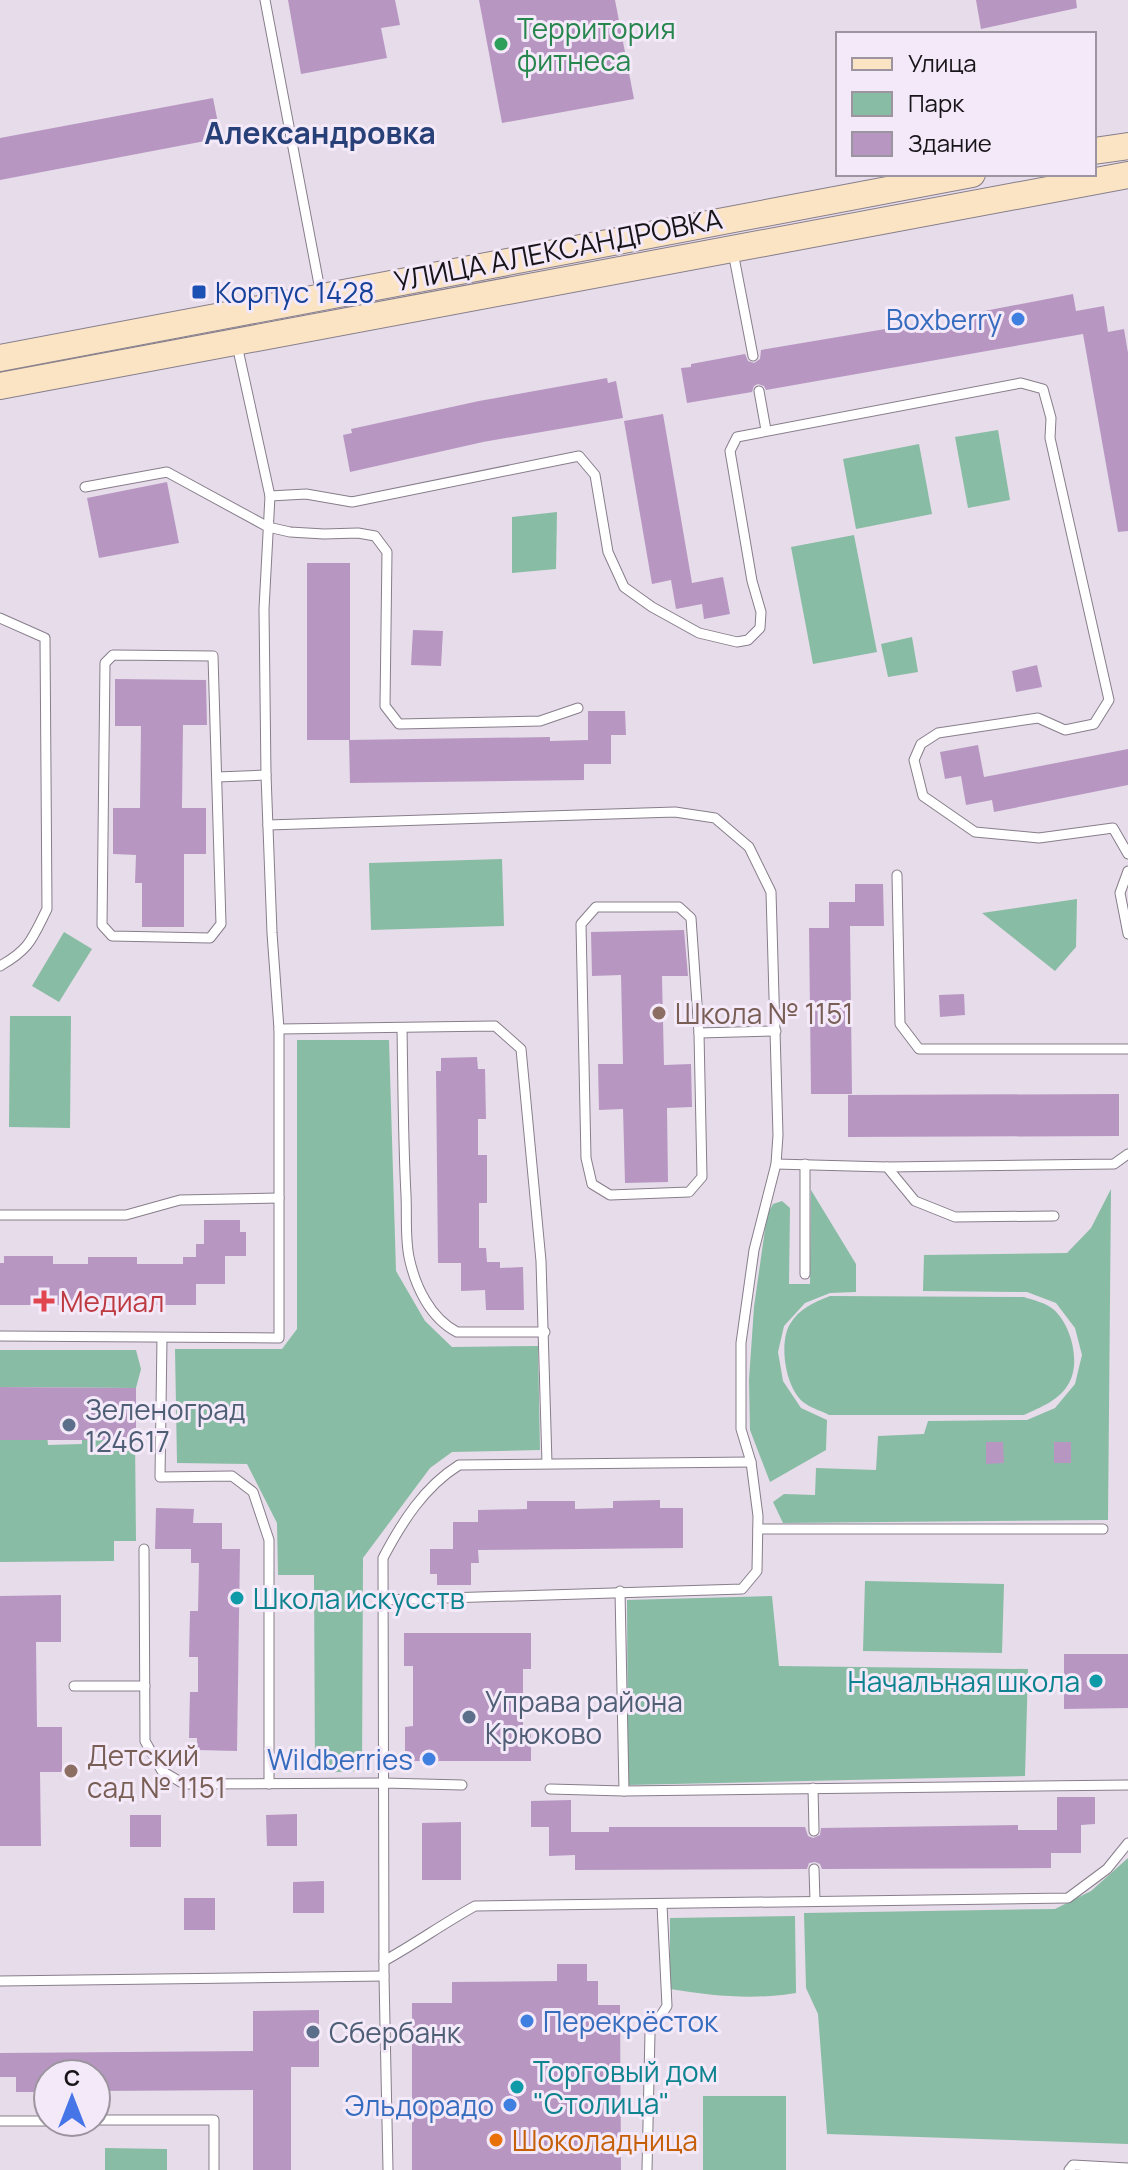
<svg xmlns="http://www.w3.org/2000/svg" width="1128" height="2170" font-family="Manrope,sans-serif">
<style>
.green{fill:#89bca4}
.building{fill:#b797c2}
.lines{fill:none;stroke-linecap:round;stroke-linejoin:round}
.lane-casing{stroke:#877e8b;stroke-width:11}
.secondary-casing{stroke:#877e8b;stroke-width:28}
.lane{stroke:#fff;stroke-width:9}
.secondary{stroke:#fae4c4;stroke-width:26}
.leisure-dot{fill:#2e9e5b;stroke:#f4e9f8;stroke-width:3}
.transit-dot{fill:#1a4fb4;stroke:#f4e9f8;stroke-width:3}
.shop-dot{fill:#3f7fe0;stroke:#f4e9f8;stroke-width:3}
.education-dot{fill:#8d6e63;stroke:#f4e9f8;stroke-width:3}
.health-dot{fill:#e0444e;stroke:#f4e9f8;stroke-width:3}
.service-dot{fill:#5c6f8a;stroke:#f4e9f8;stroke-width:3}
.culture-dot{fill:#0f9aa8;stroke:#f4e9f8;stroke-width:3}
.food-dot{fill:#e8710a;stroke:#f4e9f8;stroke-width:3}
.labels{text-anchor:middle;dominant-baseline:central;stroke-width:6;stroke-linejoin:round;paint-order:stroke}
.leisure-label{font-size:28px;fill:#27864d;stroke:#f4e9f8;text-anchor:start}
.street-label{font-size:28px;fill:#18151a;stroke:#f4e9f8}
.transit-label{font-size:28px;fill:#164399;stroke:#f4e9f8;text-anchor:start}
.shop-label{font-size:28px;fill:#366cbe;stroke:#f4e9f8;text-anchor:end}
.education-label{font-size:28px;fill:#785e54;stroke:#f4e9f8;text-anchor:start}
.health-label{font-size:28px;fill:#be3a42;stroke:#f4e9f8;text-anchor:start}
.service-label{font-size:28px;fill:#4e5e75;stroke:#f4e9f8;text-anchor:start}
.culture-label{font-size:28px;fill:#0d838f;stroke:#f4e9f8;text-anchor:start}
.food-label{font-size:28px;fill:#c56008;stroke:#f4e9f8;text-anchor:start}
.neighbourhood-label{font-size:30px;font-weight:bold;fill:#284078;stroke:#f4e9f8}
</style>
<rect width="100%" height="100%" fill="#e7dcea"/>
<g class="green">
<path d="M998,430L1010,500L968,508L955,437Z"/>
<path d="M919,444L932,514L856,529L843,459Z"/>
<path d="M557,512L556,569L512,573V517Z"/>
<path d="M854,535L877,652L813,664L791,547Z"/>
<path d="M912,637L918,672L888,677L881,644Z"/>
<path d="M502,859L504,926L371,930L369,863Z"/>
<path d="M1077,899L1076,947L1055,971L982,913Z"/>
<path d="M64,932L92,949L59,1002L32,986Z"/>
<path d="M10,1016H71L70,1128L9,1127Z"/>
<path d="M297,1040H389L396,1271L425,1321L452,1347L538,1346L540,1450L452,1452L430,1468L363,1558L362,1771L315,1773L314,1575H278L277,1523L247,1464L177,1463L175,1349H282L297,1329Z"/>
<path d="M1111,1189L1108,1520L783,1523L773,1502L784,1494L815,1495L816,1468L876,1470L878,1436L924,1434L928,1421L1027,1420L1055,1408L1075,1384L1082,1355L1075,1328L1056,1303L1027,1292L923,1291L924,1255L1067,1253L1091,1228Z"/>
<path d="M811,1190L856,1264V1292L830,1293L805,1303L784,1326L778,1352L783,1381L801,1408L827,1420L826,1450L770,1482L750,1430L749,1380L754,1307L767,1215L773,1204L782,1201L790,1208L789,1284H810Z"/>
<path d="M830,1296L1024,1297C1033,1300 1046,1303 1053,1309C1071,1324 1081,1362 1069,1383C1060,1400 1041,1407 1024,1415H829C822,1411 813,1409 806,1404C786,1392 778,1344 790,1324C800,1308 813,1303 830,1296Z"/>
<path d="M0,1350H136L141,1369L136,1388L0,1387Z"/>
<path d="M47,1435L48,1445L82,1444V1435H135L136,1541H114V1561L0,1562V1436Z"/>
<path d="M865,1581L1004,1584L1002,1653L863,1651Z"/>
<path d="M772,1596L779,1666L1028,1669L1025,1776L628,1785L627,1600Z"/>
<path d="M1128,1858V2144L827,2134L818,2014L806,1988L804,1913L1055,1909L1091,1891Z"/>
<path d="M795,1916L796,1993C754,2000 712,1996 670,1989V1918Z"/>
<rect x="703" y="2096" width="83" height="74"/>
<path d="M105,2148L167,2149V2170H105Z"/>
</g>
<g class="building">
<path d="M288,0H395L400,25L381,28L387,58L301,74Z"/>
<path d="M479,0H615L634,99L502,123Z"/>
<path d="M976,0H1076L1077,8L981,29Z"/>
<path d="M213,98L221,138L0,180V138Z"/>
<path d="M1073,294L1076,311L1104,306L1108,332L1124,329L1128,353V531L1118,532L1083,334L766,390L764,386L758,384L754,386L752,392L687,403L681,368L691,367V364L745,354L748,361L754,363L760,359L761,350L915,324L916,333L955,326L953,317Z"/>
<path d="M607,378L608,383L616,381L623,418L483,442L350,472L343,435L352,433L351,429L479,401Z"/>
<path d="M663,414L692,583L723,577L730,614L704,619L702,604L676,609L671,580L652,584L624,421Z"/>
<path d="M167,482L179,543L99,558L87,498Z"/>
<rect x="307" y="563" width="43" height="177"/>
<path d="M413,630L443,631L441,666L411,665Z"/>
<path d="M1037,665L1042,687L1016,692L1012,671Z"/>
<path d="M115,679L206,680L207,725H183L182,808H206V854H184V927H142V883H135L136,855L113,854V808H140L141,726H115Z"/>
<path d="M588,711H625L626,735H611V764H584V780L350,783L349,740L550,737V741L588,740Z"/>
<path d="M978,745L984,777L1128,749V785L994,812L992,800L966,805L961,776L945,779L940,752Z"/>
<path d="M855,884H883L884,926H850L852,1094H811L809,928H829V902H855Z"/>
<path d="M684,930L688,976H662L664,1065L691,1064L692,1107L667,1108L668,1182L625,1183L623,1109L599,1110L598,1064H623L621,975L592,976L591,932Z"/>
<path d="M964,994L965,1015L940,1017L939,995Z"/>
<path d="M477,1057L478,1069H485L486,1119H478V1155H487V1203H479V1248H486L487,1262H500V1268L523,1267L524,1310H486L485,1290L461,1291V1263H438L436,1071H441V1058Z"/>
<path d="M1119,1094V1136L848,1137V1095Z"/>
<path d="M204,1220H240V1232H246V1256H225V1284H196V1305H0V1263H4V1256H53V1264H88V1257H137V1264H183V1257H196V1244H204Z"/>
<path d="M0,1387L136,1388V1440H0Z"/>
<path d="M986,1442H1003L1004,1463L986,1464Z"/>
<rect x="1054" y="1442" width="17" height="21"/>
<path d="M660,1500V1508H683V1548L478,1550L479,1563H471V1585H437V1574H430V1549H453V1522H478V1510L527,1509V1501H575V1509L613,1508V1501Z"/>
<path d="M156,1508L194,1509L193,1523H222V1549H240L237,1751L197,1750V1738H189L190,1692H198V1657H189L190,1611H198L199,1563H191V1549H155Z"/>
<path d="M61,1595V1642H36L37,1727H62V1772H40L41,1846H0V1596Z"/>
<path d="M404,1633H531V1669H523V1728H531V1761H405V1727L413,1726V1666H404Z"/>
<path d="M1064,1654H1128V1708L1064,1709Z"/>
<path d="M1057,1797H1095V1824L1081,1825V1853H1051V1868L822,1869L820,1864L815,1862L809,1863L807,1869L575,1870V1855L549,1856V1827H531V1801L571,1800V1832H609V1827H805L808,1836L813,1838L820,1835L821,1828L1018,1825V1830H1057Z"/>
<path d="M297,1814V1846H267L266,1815Z"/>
<rect x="130" y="1815" width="31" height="32"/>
<path d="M461,1822V1880H422V1823Z"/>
<path d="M324,1881V1913H293V1882Z"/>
<rect x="184" y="1898" width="31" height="32"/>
<path d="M557,1964H587V1981H598V2005H620L621,2170H412V2003H452V1982L557,1981Z"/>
<path d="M319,2010V2067H291V2170H253V2090L96,2091V2074H48V2092H16V2077H0V2053L253,2051V2011Z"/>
</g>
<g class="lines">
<g class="lane-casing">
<g id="lane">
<path d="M265,0L321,295"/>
<path d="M733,252L753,356"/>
<path d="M759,391L766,430"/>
<path d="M85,487L167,472L268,527L290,532L324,534L358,533L375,536L387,552L385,706L399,724L540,721L578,708"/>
<path d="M270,496L306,494L352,502L579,456L595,475L608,552L624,587L652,607L699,633L737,642L748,640L760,628L761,612L752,581L730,451L737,437L1021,383L1043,389L1051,418L1050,438L1109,700L1094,724L1065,730L1038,718L938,733L921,744L914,760L923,796L975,832L1039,838L1113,828L1128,854"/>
<path d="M0,618L45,638L47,909C32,939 30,949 0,966"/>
<path d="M113,655L213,656L221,924L210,938L112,936L102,925L105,663Z"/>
<path d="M217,777L266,775"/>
<path d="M268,825L675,812L715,818L749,847L771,892L778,1135L776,1164L754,1250L741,1343V1429L751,1462L758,1516L757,1571L742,1589L383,1600"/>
<path d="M1128,871L1120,893L1128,934"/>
<path d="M897,875L900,1024L919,1049H1128"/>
<path d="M596,907H679L691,918L699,1033L702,1177L689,1192L610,1195L592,1184L586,1158L581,924Z"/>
<path d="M402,1028C403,1084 403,1139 406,1195C407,1215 405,1237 409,1257C415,1286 430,1318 457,1332H545"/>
<path d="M279,1029L495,1026L521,1049L541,1261L547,1463"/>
<path d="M699,1033L776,1031"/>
<path d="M776,1164L887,1167L1114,1164L1128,1154"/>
<path d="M887,1167L915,1201L955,1217L1054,1216"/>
<path d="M0,1215H126L180,1200L279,1198"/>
<path d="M805,1274V1164"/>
<path d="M0,1336L279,1338V1029L272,933L266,775L264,609L270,496L237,345"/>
<path d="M162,1338L160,1477L232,1476L253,1492L269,1540V1784"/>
<path d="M758,1529H1103"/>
<path d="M144,1549L145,1741L162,1771L184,1784L384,1783L462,1785"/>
<path d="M620,1591L624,1791"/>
<path d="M74,1686H145"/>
<path d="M813,1788L814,1831"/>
<path d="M550,1789L624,1791L1128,1785"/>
<path d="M814,1869L815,1901"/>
<path d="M384,1961C415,1944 444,1923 475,1906L1068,1898L1107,1869L1128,1843"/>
<path d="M0,1981L384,1976"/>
<path d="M96,2120H214V2170"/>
<path d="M0,2121H48"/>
<path d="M388,2170L384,1976L383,1558C402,1522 424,1487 459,1465L751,1462"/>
<path d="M647,2170L650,2032L667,2006L662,1905"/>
<path d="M1069,2170L1073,2165L1128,2168"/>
</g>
</g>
<g class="secondary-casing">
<g id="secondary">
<path d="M1094,151L1128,146"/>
<path d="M0,358L972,174"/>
<path d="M0,386L1128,175"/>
</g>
</g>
<use href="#lane" class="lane"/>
<use href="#secondary" class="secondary"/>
</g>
<circle class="leisure-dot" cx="501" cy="44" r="8"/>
<rect class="transit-dot" x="191" y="284" width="16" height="16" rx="4"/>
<g class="shop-dot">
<circle cx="1018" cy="319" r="8"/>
<circle cx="429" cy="1759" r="8"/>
<circle cx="527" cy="2021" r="8"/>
<circle cx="510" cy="2105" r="8"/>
</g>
<g class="education-dot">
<circle cx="659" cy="1013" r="8"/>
<circle cx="71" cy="1771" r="8"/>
</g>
<path class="health-dot" d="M40 1289h8v8h8v8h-8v8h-8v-8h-8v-8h8z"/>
<g class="service-dot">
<circle cx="69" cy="1425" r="8"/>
<circle cx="469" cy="1717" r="8"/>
<circle cx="313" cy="2032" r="8"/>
</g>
<g class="culture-dot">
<circle cx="237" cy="1598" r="8"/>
<circle cx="1096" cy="1681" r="8"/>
<circle cx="517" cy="2087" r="8"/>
</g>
<circle class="food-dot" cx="496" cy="2140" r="8"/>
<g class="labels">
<g class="leisure-label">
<text x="517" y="28">Территория<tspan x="517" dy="32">фитнеса</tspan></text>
</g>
<g class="street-label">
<text transform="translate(558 249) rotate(-11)">УЛИЦА АЛЕКСАНДРОВКА</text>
</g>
<g class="transit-label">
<text x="215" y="292">Корпус 1428</text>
</g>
<g class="shop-label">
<text x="1002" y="319">Boxberry</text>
<text x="413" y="1759">Wildberries</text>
<text x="543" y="2021" text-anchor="start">Перекрёсток</text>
<text x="494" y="2105">Эльдорадо</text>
</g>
<g class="education-label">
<text x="675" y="1013">Школа № 1151</text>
<text x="87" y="1755">Детский<tspan x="87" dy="32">сад № 1151</tspan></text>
</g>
<g class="health-label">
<text x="60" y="1301">Медиал</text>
</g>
<g class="service-label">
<text x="85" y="1409">Зеленоград<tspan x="85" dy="32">124617</tspan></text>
<text x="485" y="1701">Управа района<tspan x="485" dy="32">Крюково</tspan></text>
<text x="329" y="2032">Сбербанк</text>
</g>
<g class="culture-label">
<text x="253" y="1598">Школа искусств</text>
<text x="1080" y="1681" text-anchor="end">Начальная школа</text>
<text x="533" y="2071">Торговый дом<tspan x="533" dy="32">"Столица"</tspan></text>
</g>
<g class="food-label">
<text x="512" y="2140">Шоколадница</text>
</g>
<g class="neighbourhood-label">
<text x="320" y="132">Александровка</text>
</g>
</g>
<rect x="836" y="32" width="260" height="144" fill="#f4e9f8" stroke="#9c949f" stroke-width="2"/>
<rect x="852" y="58" width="40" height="12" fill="#fae4c4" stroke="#9c949f" stroke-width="2"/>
<text x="908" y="72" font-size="24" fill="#18151a">Улица</text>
<rect x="852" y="92" width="40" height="24" fill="#89bca4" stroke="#9c949f" stroke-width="2"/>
<text x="908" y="112" font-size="24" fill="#18151a">Парк</text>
<rect x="852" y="132" width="40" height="24" fill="#b797c2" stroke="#9c949f" stroke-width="2"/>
<text x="908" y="152" font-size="24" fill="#18151a">Здание</text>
<g transform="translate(72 2098)"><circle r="38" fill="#f4e9f8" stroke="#9c949f" stroke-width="2"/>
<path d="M0-6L14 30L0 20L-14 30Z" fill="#4675e7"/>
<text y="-12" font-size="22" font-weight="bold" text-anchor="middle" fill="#18151a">С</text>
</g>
</svg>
